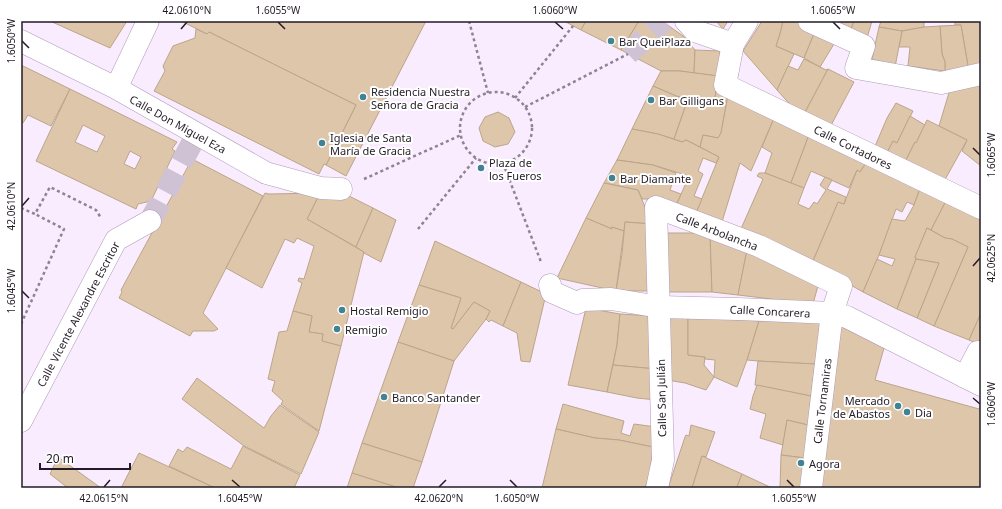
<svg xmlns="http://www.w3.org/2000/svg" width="1002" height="509" font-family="'Noto Sans',sans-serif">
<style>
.building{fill:#dec6aa;stroke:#bba589;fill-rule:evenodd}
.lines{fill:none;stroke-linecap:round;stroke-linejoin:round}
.minor-tunnel{stroke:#cfc2d4;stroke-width:22;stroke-dasharray:22 11;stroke-linecap:butt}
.minor-casing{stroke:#b09bb8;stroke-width:23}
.path{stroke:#8e8392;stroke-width:2.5;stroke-dasharray:3 3;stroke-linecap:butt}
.minor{stroke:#fff;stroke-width:22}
.ticks{fill:none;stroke:#231b26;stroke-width:1.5}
.poi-dot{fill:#418295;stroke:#fff;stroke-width:1.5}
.labels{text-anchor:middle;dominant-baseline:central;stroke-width:4;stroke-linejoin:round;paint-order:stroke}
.poi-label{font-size:11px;fill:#231b26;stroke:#fff;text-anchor:start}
.street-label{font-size:11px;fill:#231b26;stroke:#fff}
.neatline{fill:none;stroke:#231b26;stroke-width:1.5}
.ticks-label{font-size:10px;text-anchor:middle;fill:#231b26}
</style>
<rect width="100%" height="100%" fill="#faecff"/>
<g class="building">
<path d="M50,21H127L110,48Z"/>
<path d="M181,21H426L346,176L326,165L356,105L209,32L207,34Z"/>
<path d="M564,21H586L581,30Z"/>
<path d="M586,21H639L621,50L581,30Z"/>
<path d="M639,21H662L683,36L695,50L694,73L680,71H661L621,50Z"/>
<path d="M716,21H728L723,29Z"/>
<path d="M762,21H783L780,34L776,46L794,54L777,90L743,51Z"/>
<path d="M783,21H797L816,29L804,58L776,46L780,34Z"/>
<path d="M819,21H854L850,32Z"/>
<path d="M854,21H872L867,38L850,32Z"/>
<path d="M881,21H924V27L902,31L879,27Z"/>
<path d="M955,21H981V70L969,72L961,25H955Z"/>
<path d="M961,25L969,72L945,71V62L942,54L940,26Z"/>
<path d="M940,26L942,54L945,62V71L908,66L910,47H899L902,31L924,27Z"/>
<path d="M879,27L902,31L895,67L872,59Z"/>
<path d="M196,29L207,34L209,32L356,105L326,165L324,164L319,174L154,91L165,71L163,66L173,46L195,38Z"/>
<path d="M816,29L837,39L820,67L804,58Z"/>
<path d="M695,50L720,51L718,76L694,73Z"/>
<path d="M804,59L826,70L828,69L802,118L777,90L788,66L798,70Z"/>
<path d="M21,65L70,89L51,126L28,115L23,123L21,122Z"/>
<path d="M828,69L854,82L828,131L802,118Z"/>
<path d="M661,71H680L718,76L714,105L676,96L653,86Z"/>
<path d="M981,82V166L962,151L967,140L939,126L951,86Z"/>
<path d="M653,86L676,96L688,99L674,139L658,134L632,129Z"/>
<path d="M70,89L177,142L172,149L175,151L151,201L138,204L136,209L36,161ZM83,125L105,136L97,152L75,142ZM130,151L141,157L135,169L124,164Z"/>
<path d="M716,90L728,95L721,133L718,138L703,135L700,147L686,140L682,142L674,139L688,99L714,105Z"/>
<path d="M728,95L775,116L751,171L740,163L721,225L695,215L719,157L700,147L703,135L718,138L721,133Z"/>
<path d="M896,103L913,111L897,143L893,141L885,157L873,151L887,118Z"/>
<path d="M498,112L509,118L515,132L508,144L495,147L483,141L479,128L485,117Z"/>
<path d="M775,116L810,132L791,183L765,173L772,153L762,147Z"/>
<path d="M910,116L925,125L916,143L915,142L903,166L885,157L893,141L897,143Z"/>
<path d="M927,120L967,140L942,185L903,166L915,142L916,143Z"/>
<path d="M632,129L658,134L682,142L686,140L719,157L716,163L703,158L698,171L703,174L694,196L702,199L695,215L675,208L689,176L653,165L617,160Z"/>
<path d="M810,132L868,160L860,172L857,170L849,188L811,171L804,188L791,183Z"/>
<path d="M192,159L263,196L203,313L218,329L214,331H193L190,336L119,298L122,292L121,290Z"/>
<path d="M617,160L653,165L676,173L670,190L681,194L675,208L652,199H642L638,190L604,183Z"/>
<path d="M868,160L922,183L914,205L907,202L902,212L896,209L879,255L863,292L812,263L838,202L844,204L857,170L860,172Z"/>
<path d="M759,173H765L804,188L798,204L809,209L814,202L817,204L826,190L820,185L825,177L832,180L827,189L846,197L844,204L838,202L812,263L740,231L763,179L757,176Z"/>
<path d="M604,183L638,190L652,224L625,222L624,231L612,227V229L586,218Z"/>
<path d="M922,183L948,197L931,230L927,228L915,257L916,259L897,309L863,292L877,259L892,266L895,259L879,255L892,219L905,221L914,205Z"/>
<path d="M339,191L373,208L356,247L307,219L320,193Z"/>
<path d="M265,193L269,194L320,193L307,219L364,252L341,346L322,341L323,334L309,332L312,316L293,311L302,283L298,281L299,278L304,279L314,246L297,238L294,243L285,239L262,288L226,268Z"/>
<path d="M948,197L981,214V313L969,340L934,326L968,247L952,239L945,238L931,230Z"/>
<path d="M373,208L396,220L381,262L364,253V252L356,247Z"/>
<path d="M586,218L612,229V227L624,231L616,291L557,278Z"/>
<path d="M625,222L652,224L653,291H616L622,254Z"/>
<path d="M927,228L945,238L952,239L968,247L934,326L917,318L939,263L916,259L915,257Z"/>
<path d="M664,233H710L712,292H664Z"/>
<path d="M710,233L747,250L738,295L712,292Z"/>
<path d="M435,241L521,282L503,326L491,320L489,322L486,319L490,311L474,302L453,329L451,328L461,298L419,285Z"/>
<path d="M747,250L819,282L813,304L738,295Z"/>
<path d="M916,259L939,263L917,318L897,309Z"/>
<path d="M521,282L546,294L530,362L521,361L517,333L503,326Z"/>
<path d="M419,285L461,298L451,328L453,329L474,302L490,311L486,319L454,361L398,342Z"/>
<path d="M586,308L620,314L617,345L607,392L568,385Z"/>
<path d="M293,311L312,316L309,332L323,334L322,341L341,346L319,431L281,404L283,401L272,391L275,381L268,379L279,332L287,331Z"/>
<path d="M981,313V345L969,340Z"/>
<path d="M620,314L652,316L656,369L613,365L617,345Z"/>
<path d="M668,317H688V355L705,357L704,365L714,377L706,390L685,383L667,380Z"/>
<path d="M688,317L759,321L747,360L737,387L714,377L715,360L705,359V357L688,355Z"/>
<path d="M822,320L815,364L758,361L747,360L759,321Z"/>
<path d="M838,325L884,348L875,380L979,409L981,403V488H817Z"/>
<path d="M398,342L454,361L422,462L362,443Z"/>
<path d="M758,361L815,364L811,396L755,385Z"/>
<path d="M613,365L656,369V400L637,398L607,392Z"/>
<path d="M197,378L264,428L271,416L280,405L319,432L301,474L244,446L182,399Z"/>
<path d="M757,385L811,396L808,425L787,420L783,445L760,438L766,414L750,409L753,396Z"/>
<path d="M563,404L624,421L621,433L630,436L634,424L656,427L653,447L619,440L595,438L556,429Z"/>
<path d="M787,420L808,425L805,458L781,455Z"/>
<path d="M691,425L715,432L706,457L702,456L692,488H668L685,437L686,435L689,436Z"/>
<path d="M556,429L595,438L619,440L653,447L650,472L645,488H542Z"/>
<path d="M362,443L422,462L413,488H399L352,473Z"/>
<path d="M243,446L300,475L294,488H215L169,466L178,449L183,452L187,447L231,469Z"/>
<path d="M139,453L215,488H121Z"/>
<path d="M781,455L805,458L804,488H780Z"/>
<path d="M702,456L742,474L737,487L739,488H692Z"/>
<path d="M58,457L101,488H68L50,474Z"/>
<path d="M352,473L399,488H347Z"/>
<path d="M742,474L772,488H739L737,487Z"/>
</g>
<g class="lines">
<g class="minor-tunnel">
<path d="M628,54L664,21"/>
<path d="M150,221L197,134"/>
</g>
<g class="minor-casing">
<g id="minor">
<path d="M686,21L695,31L733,44"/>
<path d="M747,21L733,44L725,85L981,208"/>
<path d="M809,21L864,46L856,68L941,83L981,74"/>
<path d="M21,41L116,88L266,173L321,188L341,189"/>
<path d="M121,78L148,21"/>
<path d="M550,285L552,292L577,303L583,300L611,299L660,307L738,309L832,313L847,317L981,385"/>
<path d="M965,377L978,352L981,354"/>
<path d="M21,421L116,240L150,221"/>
<path d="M657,488L663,460L656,207L759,246L841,286L832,313L811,488"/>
</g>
</g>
<g class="path">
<path d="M469,21L488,93"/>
<circle cx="496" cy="128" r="36"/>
<path d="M515,98L573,26"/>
<path d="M525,107L628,54"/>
<path d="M503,163L541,262"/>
<path d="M364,179L461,135"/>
<path d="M21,208L35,214L50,187L96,210L101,218"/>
<path d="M418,229L476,158"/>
<path d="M21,324L64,229L35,214"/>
</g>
<use href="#minor" class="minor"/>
</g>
<path class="ticks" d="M278,22L285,29M555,22L563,29M833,22L840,29M181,29L187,22M22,41L29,48M973,148L980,155M22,206L29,198M973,266L980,258M22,291L29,298M973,398L980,404M232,480L240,487M510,480L517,487M787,480L794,487M104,487L110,480M439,487L446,480"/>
<g class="poi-dot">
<circle cx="611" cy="41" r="4"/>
<circle cx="363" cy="97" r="4"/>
<circle cx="651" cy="100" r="4"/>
<circle cx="322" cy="143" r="4"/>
<circle cx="481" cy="168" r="4"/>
<circle cx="612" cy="178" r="4"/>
<circle cx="342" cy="310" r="4"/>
<circle cx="337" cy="329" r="4"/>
<circle cx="384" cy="397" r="4"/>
<circle cx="898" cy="406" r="4"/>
<circle cx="907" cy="412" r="4"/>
<circle cx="801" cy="463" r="4"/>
</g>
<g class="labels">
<g class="poi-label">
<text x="619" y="41">Bar QueiPlaza</text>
<text x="371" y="91">Residencia Nuestra<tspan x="371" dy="13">Señora de Gracia</tspan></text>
<text x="659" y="100">Bar Gilligans</text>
<text x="330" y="137">Iglesia de Santa<tspan x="330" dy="13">María de Gracia</tspan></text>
<text x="489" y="162">Plaza de<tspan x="489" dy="13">los Fueros</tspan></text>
<text x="620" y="178">Bar Diamante</text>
<text x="350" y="310">Hostal Remigio</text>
<text x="345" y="329">Remigio</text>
<text x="392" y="397">Banco Santander</text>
<text x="890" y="400" text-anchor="end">Mercado<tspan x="890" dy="13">de Abastos</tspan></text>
<text x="915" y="412">Dia</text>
<text x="809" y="463">Agora</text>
</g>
<g class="street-label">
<text transform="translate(178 124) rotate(29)">Calle Don Miguel Eza</text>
<text transform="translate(853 147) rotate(26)">Calle Cortadores</text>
<text transform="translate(717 231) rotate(21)">Calle Arbolancha</text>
<text transform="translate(770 311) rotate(3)">Calle Concarera</text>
<text transform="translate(78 314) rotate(-62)">Calle Vicente Alexandre Escritor</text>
<text transform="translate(661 398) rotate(-91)">Calle San Julián</text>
<text transform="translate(822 401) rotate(-83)">Calle Tornamiras</text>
</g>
</g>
<rect width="1002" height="509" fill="none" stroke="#ffffff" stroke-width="44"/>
<path d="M40 463v6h90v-6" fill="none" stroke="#231b26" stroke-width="2"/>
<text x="46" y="463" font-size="12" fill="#231b26" stroke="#ffffff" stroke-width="3" paint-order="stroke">20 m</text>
<rect x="22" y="22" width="958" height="465" class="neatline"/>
<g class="ticks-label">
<text x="187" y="14">42.0610°N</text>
<text x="278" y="14">1.6055°W</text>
<text x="555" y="14">1.6060°W</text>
<text x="833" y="14">1.6065°W</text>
<text transform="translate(11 41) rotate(-90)" y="4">1.6050°W</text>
<text transform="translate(991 155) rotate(-90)" y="4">1.6065°W</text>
<text transform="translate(11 206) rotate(-90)" y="4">42.0610°N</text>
<text transform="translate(991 258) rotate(-90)" y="4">42.0625°N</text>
<text transform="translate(11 291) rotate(-90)" y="4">1.6045°W</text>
<text transform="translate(991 404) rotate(-90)" y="4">1.6060°W</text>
<text x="104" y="502">42.0615°N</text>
<text x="240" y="502">1.6045°W</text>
<text x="439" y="502">42.0620°N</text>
<text x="517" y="502">1.6050°W</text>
<text x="794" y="502">1.6055°W</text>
</g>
</svg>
